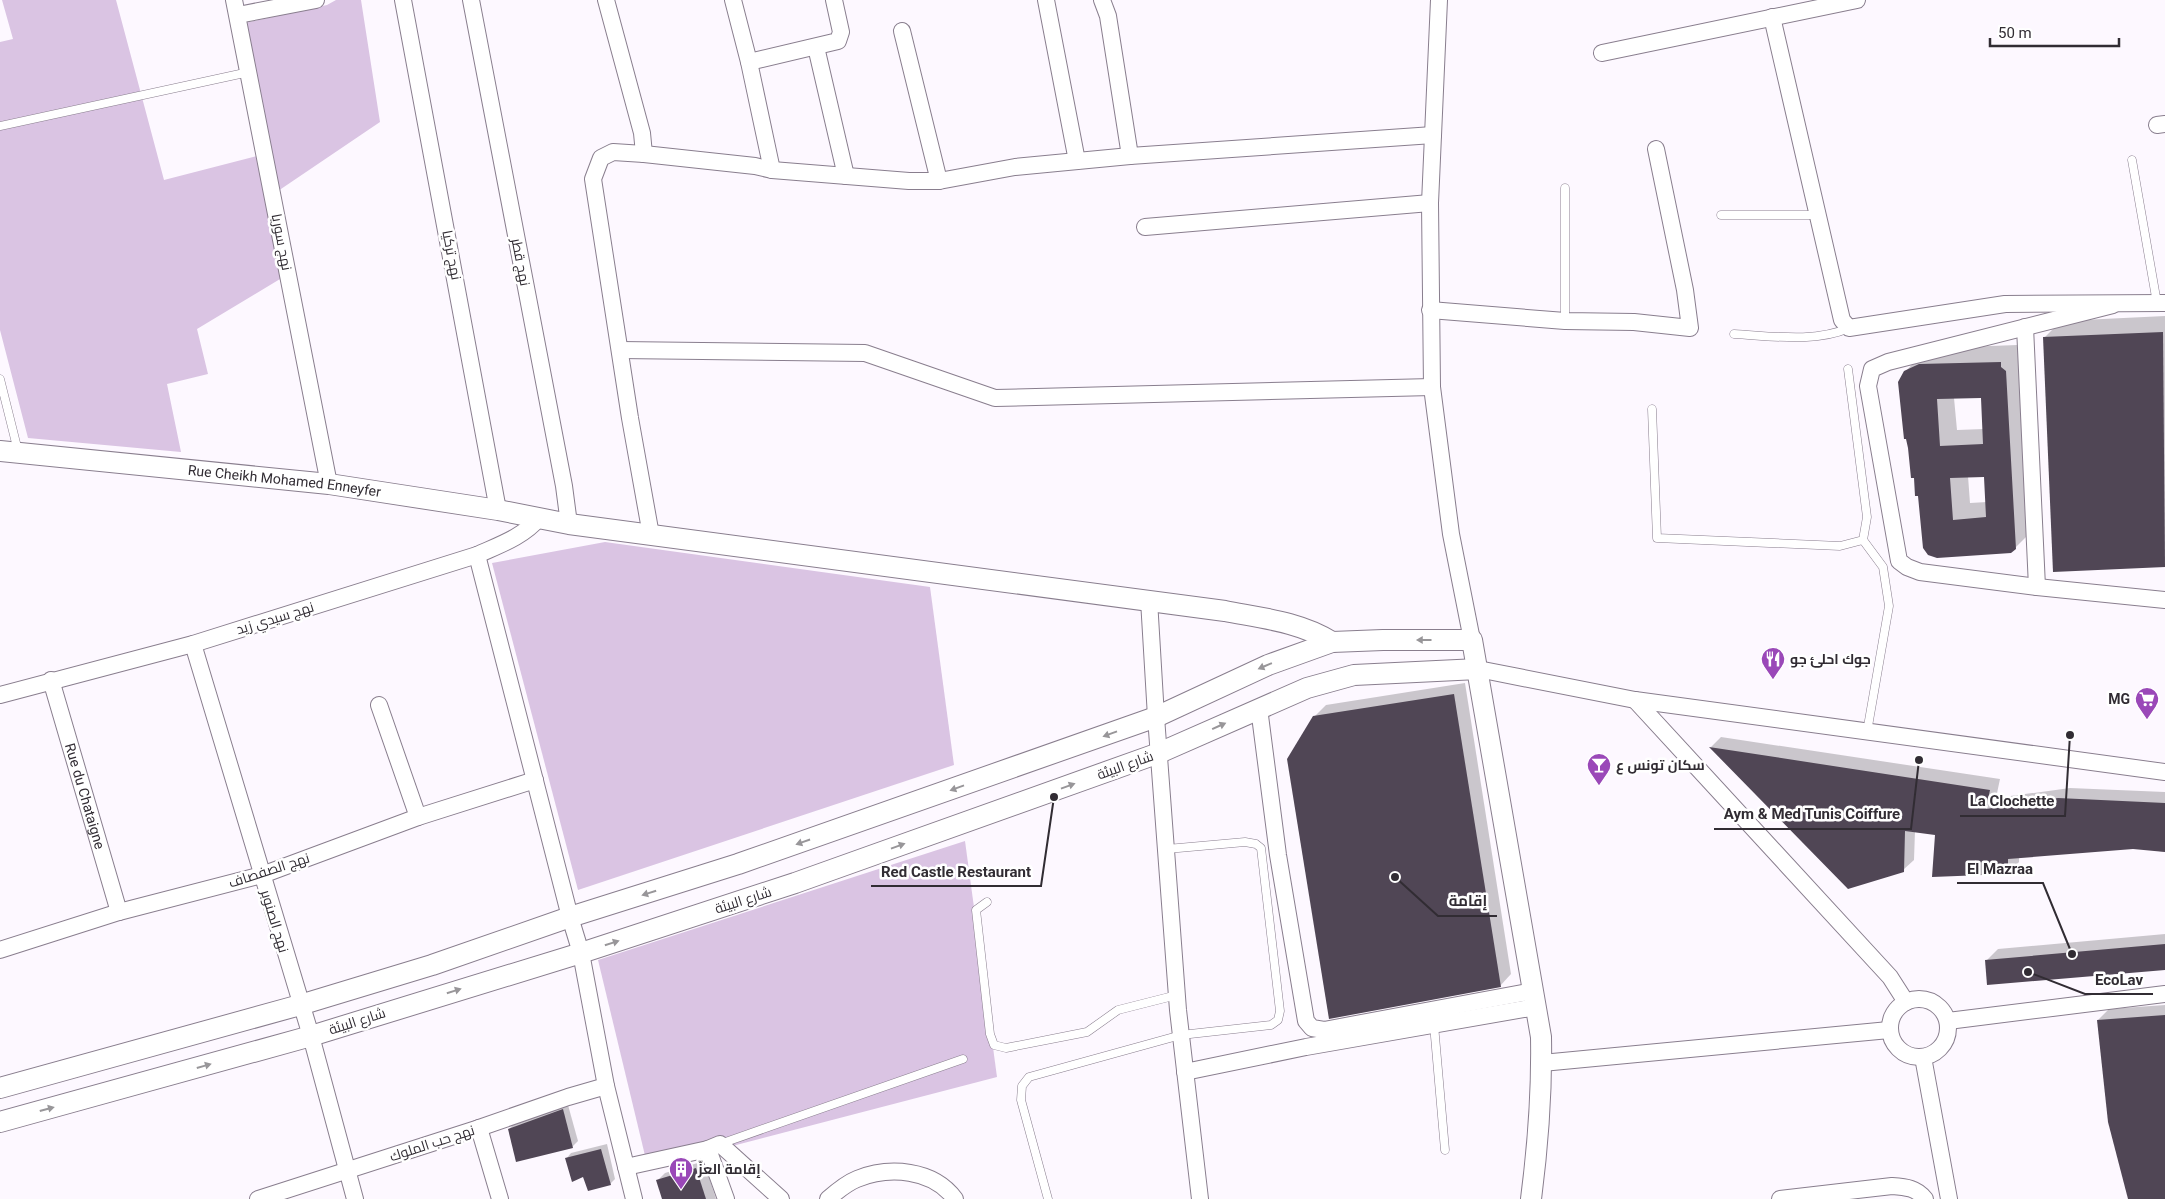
<svg xmlns="http://www.w3.org/2000/svg" width="2165" height="1199" font-family="Roboto,Cairo,sans-serif">
<style>
.green{fill:#dac4e3}
.shadow{fill:#0003;fill-rule:evenodd}
.building{fill:#504655;fill-rule:evenodd}
.lines{fill:none;stroke-linecap:round;stroke-linejoin:round}
.service-casing{stroke:#897e8e;stroke-width:9}
.minor-casing{stroke:#897e8e;stroke-width:18}
.tertiary-casing{stroke:#897e8e;stroke-width:22}
.service{stroke:#fff;stroke-width:8}
.minor{stroke:#fff;stroke-width:16}
.tertiary{stroke:#fff;stroke-width:20}
.oneway{fill:#989699}
.labels{text-anchor:middle;dominant-baseline:central;stroke-width:5;stroke-linejoin:round;paint-order:stroke}
.street-label{font-size:14px;fill:#312c33;stroke:#fff}
.poi-label{font-size:14px;font-weight:bold;fill:#312c33;stroke:#fff;text-anchor:start}
.leader{fill:none;stroke:#312c33;stroke-width:2}
.callout-dot{fill:#312c33;stroke:#fff;stroke-width:2}
.callout-label{font-size:15px;text-anchor:middle;font-weight:bold;fill:#312c33;stroke:#fff;stroke-width:5;stroke-linejoin:round;paint-order:stroke}
</style>
<rect width="100%" height="100%" fill="#fdf8ff"/>
<g class="green">
<path d="M2,0H116L164,180L257,156L231,26L327,5L336,0H361L380,122L278,191L295,270L197,329L208,374L167,384L181,452L28,438L0,330V42L13,39Z"/>
<path d="M605,542L930,587L954,765L578,890L492,563Z"/>
<path d="M965,841L997,1077L648,1168L598,960Z"/>
</g>
<g class="shadow">
<path d="M2165,316V566L2054,571L2044,338L2061,321Z"/>
<path d="M2017,345V350L2023,354L2032,531L2011,552L1929,554L1905,372L1922,354L1937,348ZM1982,397L1984,429L1957,430L1954,398ZM1986,475L1987,502L1970,503L1968,476Z"/>
<path d="M1465,683L1511,974L1500,986L1314,717L1326,705Z"/>
<path d="M1721,737L2000,779L1996,798L2070,788L2165,792V852L2133,847L2019,857V862L2008,873L1936,834L1915,831L1914,860L1903,870L1849,888L1711,747Z"/>
<path d="M2165,934V969L1987,960L1998,949Z"/>
<path d="M2165,1005V1199H2129L2098,1020L2109,1009Z"/>
<path d="M568,1105L578,1141L572,1147L509,1129L515,1123Z"/>
<path d="M607,1144L615,1179L610,1184L584,1176L566,1159L571,1153Z"/>
<path d="M704,1161L716,1199H663L657,1181L665,1173Z"/>
</g>
<g class="building">
<path d="M2163,332L2165,567L2053,572L2043,337Z"/>
<path d="M2001,362V367L2006,371L2016,549L2011,553L1937,558L1928,555L1923,548L1918,496H1915L1914,478H1911L1908,448L1906,439H1904L1898,382L1904,371L1919,364ZM1981,398L1983,444L1940,446L1937,399ZM1984,477L1986,517L1953,520L1950,478Z"/>
<path d="M1454,694L1501,987L1329,1019L1287,759L1313,716Z"/>
<path d="M1709,747L1990,790L1986,809L2058,798L2165,803V852L2133,849L2008,859V874L1932,877L1935,835L1905,831L1904,872L1848,889Z"/>
<path d="M2165,944V970L1987,985L1985,960Z"/>
<path d="M2165,1015V1199H2128L2108,1122L2097,1020Z"/>
<path d="M563,1109L573,1148L516,1162L508,1129Z"/>
<path d="M601,1149L611,1185L588,1191L583,1177L572,1182L565,1158Z"/>
<path d="M696,1168L706,1199H662L656,1180Z"/>
</g>
<g class="lines">
<g class="service-casing">
<g id="service">
<path d="M0,126L249,72"/>
<path d="M2132,160L2157,303"/>
<path d="M1721,215H1818"/>
<path d="M1565,321V188"/>
<path d="M1734,334C1772,336 1814,343 1849,328"/>
<path d="M0,379L18,451"/>
<path d="M1652,409L1657,538L1840,546L1863,540L1867,517L1848,369"/>
<path d="M1863,540L1883,567L1889,606L1867,732"/>
<path d="M987,902L976,910L990,1034L994,1045L1006,1048L1087,1032L1118,1010L1177,995"/>
<path d="M1434,1025L1445,1150"/>
<path d="M720,1144L963,1059"/>
<path d="M1048,1199L1021,1100L1022,1086L1029,1077L1181,1035L1271,1025L1278,1020L1280,1011L1261,848L1256,844L1245,842L1167,849"/>
</g>
</g>
<g class="minor-casing">
<g id="minor">
<path d="M234,0L329,484"/>
<path d="M403,0L498,510"/>
<path d="M471,0L564,486L569,524"/>
<path d="M606,0L642,133L644,154"/>
<path d="M733,0L749,62L772,170"/>
<path d="M1046,0L1077,161"/>
<path d="M1102,0L1108,16L1130,156"/>
<path d="M1439,0L1430,203L1432,387L1451,534L1472,640"/>
<path d="M238,15L316,0"/>
<path d="M1772,17L1842,320L1849,328L2005,304L2165,303"/>
<path d="M902,31L939,181"/>
<path d="M816,47L846,176"/>
<path d="M1602,53L1857,0"/>
<path d="M749,62L838,41L841,32L834,0"/>
<path d="M2157,125L2165,124"/>
<path d="M1145,227L1430,203"/>
<path d="M2113,305L1888,362L1872,369L1868,386L1899,561L1907,567L1920,572L2037,587L2165,600"/>
<path d="M1430,310L1565,321L1634,322L1690,328L1685,290L1656,149"/>
<path d="M2025,327L2037,587"/>
<path d="M620,350L865,353L995,398L1432,387"/>
<path d="M651,535L630,418L593,179L601,158L613,152L644,154L755,166L772,170L909,181H939L1015,167L1130,156L1433,135"/>
<path d="M477,555L570,917L581,953L606,1086L634,1199"/>
<path d="M1149,600L1156,717L1178,1010L1200,1199"/>
<path d="M193,644L311,1036L355,1199"/>
<path d="M1478,669L1635,700L2165,772"/>
<path id="s1" d="M51,680L119,912"/>
<path d="M0,695L193,644L477,555C499,545 523,537 539,518"/>
<path d="M1635,700L1890,977L1906,1002"/>
<path d="M379,705L418,817"/>
<path d="M1259,708L1278,855L1306,1021L1312,1028L1324,1030L1533,991"/>
<path d="M0,950L119,912L262,875L418,817L535,780"/>
<circle cx="1919" cy="1028" r="29"/>
<path d="M1948,1021L2165,994"/>
<path d="M1923,1057L1949,1199"/>
<path d="M1542,1063L1889,1030"/>
<path d="M1185,1072L1306,1047L1536,1007"/>
<path d="M479,1128L500,1199"/>
<path d="M708,1149L720,1144L781,1199"/>
<path d="M626,1167L708,1149L726,1199"/>
<path d="M258,1199L479,1128L568,1097L606,1086"/>
<path d="M828,1199C836,1192 847,1183 857,1179C889,1166 933,1169 955,1199"/>
<path d="M1780,1199L1892,1186C1906,1187 1917,1188 1925,1199"/>
</g>
</g>
<g class="tertiary-casing">
<g id="tertiary">
<path id="s2" d="M0,451L329,484L498,510L569,524L1225,611C1261,618 1301,622 1332,642"/>
<path d="M0,1088L300,1005L432,965L570,917L738,864L1156,717L1268,665L1332,642L1383,640H1472L1541,1037C1542,1091 1538,1145 1531,1199"/>
<path d="M0,1122L311,1036L581,953L795,883L1159,753L1307,688L1354,675L1478,669"/>
</g>
</g>
<use href="#service" class="service"/>
<use href="#minor" class="minor"/>
<use href="#tertiary" class="tertiary"/>
</g>
<defs><path id="oneway-solid" d="M-6-.8H1V-3.2L6.5 0L1 3.2V.8H-6Z" transform="scale(1.25)"/></defs>
<g class="oneway">
<use href="#oneway-solid" transform="translate(1424 640) rotate(-180)"/>
<use href="#oneway-solid" transform="translate(1265 666) rotate(157)"/>
<use href="#oneway-solid" transform="translate(1219 726) rotate(-24)"/>
<use href="#oneway-solid" transform="translate(1110 734) rotate(160)"/>
<use href="#oneway-solid" transform="translate(1068 786) rotate(-20)"/>
<use href="#oneway-solid" transform="translate(957 788) rotate(160)"/>
<use href="#oneway-solid" transform="translate(803 842) rotate(161)"/>
<use href="#oneway-solid" transform="translate(898 846) rotate(-20)"/>
<use href="#oneway-solid" transform="translate(649 893) rotate(163)"/>
<use href="#oneway-solid" transform="translate(612 943) rotate(-18)"/>
<use href="#oneway-solid" transform="translate(454 991) rotate(-17)"/>
<use href="#oneway-solid" transform="translate(204 1066) rotate(-16)"/>
<use href="#oneway-solid" transform="translate(47 1109) rotate(-15)"/>
</g>
<defs>
<g id="restaurant-pin" transform="scale(1.25)"><path d="M0 17L-7.5 6A9.5 9.5 0 1 1 7.5 6Z" fill="#9a48b8" stroke="#fff"/><path d="M-5-6h1v4h1v-4h1v4h1v-4h1v5L-1.5 .5V6h-2V.5L-5-1ZM5-6V6H3V1.5H1.5Q1.5-4 5-6Z" fill="#fff"/></g>
<g id="supermarket-pin" transform="scale(1.25)"><path d="M0 17L-7.5 6A9.5 9.5 0 1 1 7.5 6Z" fill="#9a48b8" stroke="#fff"/><path d="M-6-5.5h2.5l.6 2H6L4.5 2H-2.5L-4.4-4H-6ZM-1.5 3.2a1.3 1.3 0 1 0 .1 0ZM3 3.2a1.3 1.3 0 1 0 .1 0Z" fill="#fff"/></g>
<g id="bar-pin" transform="scale(1.25)"><path d="M0 17L-7.5 6A9.5 9.5 0 1 1 7.5 6Z" fill="#9a48b8" stroke="#fff"/><path d="M-6-5H6L.8 .8V4.5H3.5V6h-7V4.5H-.8V.8Z" fill="#fff"/></g>
<g id="building-pin" transform="scale(1.25)"><path d="M0 17L-7.5 6A9.5 9.5 0 1 1 7.5 6Z" fill="#9a48b8" stroke="#fff"/><path d="M-4-6H4V6H1V3H-1V6H-4ZM-2.5-4.3h1.7v1.8h-1.7ZM.8-4.3h1.7v1.8H.8ZM-2.5-1h1.7V.8h-1.7ZM.8-1h1.7V.8H.8Z" fill="#fff"/></g>
</defs>
<g fill-rule="evenodd">
<use href="#restaurant-pin" x="1773" y="659"/>
<use href="#supermarket-pin" x="2147" y="699"/>
<use href="#bar-pin" x="1599" y="765"/>
<use href="#building-pin" x="681" y="1169"/>
</g>
<g class="labels">
<g class="street-label">
<text transform="translate(282 242) rotate(79)">نهج سوريا</text>
<text transform="translate(452 255) rotate(79)">نهج تركيا</text>
<text transform="translate(521 262) rotate(79)">نهج قطر</text>
<text stroke="none"><textPath href="#s2" startOffset="286">Rue Cheikh Mohamed Enneyfer</textPath></text>
<text transform="translate(275 618) rotate(-17)">نهج سيدي زيد</text>
<text transform="translate(1125 765) rotate(-20)">شارع البيئة</text>
<text stroke="none"><textPath href="#s1" startOffset="121">Rue du Chataigne</textPath></text>
<text transform="translate(269 870) rotate(-18)">نهج الصفصاف</text>
<text transform="translate(743 900) rotate(-18)">شارع البيئة</text>
<text transform="translate(275 921) rotate(73)">نهج الصنوبر</text>
<text transform="translate(357 1021) rotate(-18)">شارع البيئة</text>
<text transform="translate(432 1143) rotate(-18)">نهج حب الملوك</text>
</g>
<g class="poi-label">
<text x="1790" y="659">جوك احلئ جو</text>
<text x="2130" y="699" text-anchor="end">MG</text>
<text x="1616" y="765">سكان تونس ع</text>
<text x="698" y="1169">إقامة العزّ</text>
</g>
</g>
<path class="leader" d="M2070 735L2065 816H1960M1919 760L1911 829H1714M2072 954L2043 883H1957M1054 797L1041 886H871M1395 877L1438 916H1497M2028 972L2085 994H2153"/>
<g class="callout-dot">
<circle cx="2070" cy="735" r="5"/>
<circle cx="1919" cy="760" r="5"/>
<circle cx="2072" cy="954" r="5"/>
<circle cx="1054" cy="797" r="5"/>
<circle cx="1395" cy="877" r="5"/>
<circle cx="2028" cy="972" r="5"/>
</g>
<g class="callout-label">
<text x="2012" y="806">La Clochette</text>
<text x="1812" y="819">Aym &amp; Med Tunis Coiffure</text>
<text x="2000" y="874">El Mazraa</text>
<text x="956" y="877">Red Castle Restaurant</text>
<text x="1468" y="906">إقامة</text>
<text x="2119" y="985">EcoLav</text>
</g>
<path d="M1990 38v8h129v-8" fill="none" stroke="#312c33" stroke-width="2.5"/>
<text x="1998" y="38" font-size="15" fill="#312c33" stroke="#ffffff" stroke-width="4" paint-order="stroke">50 m</text>
</svg>
